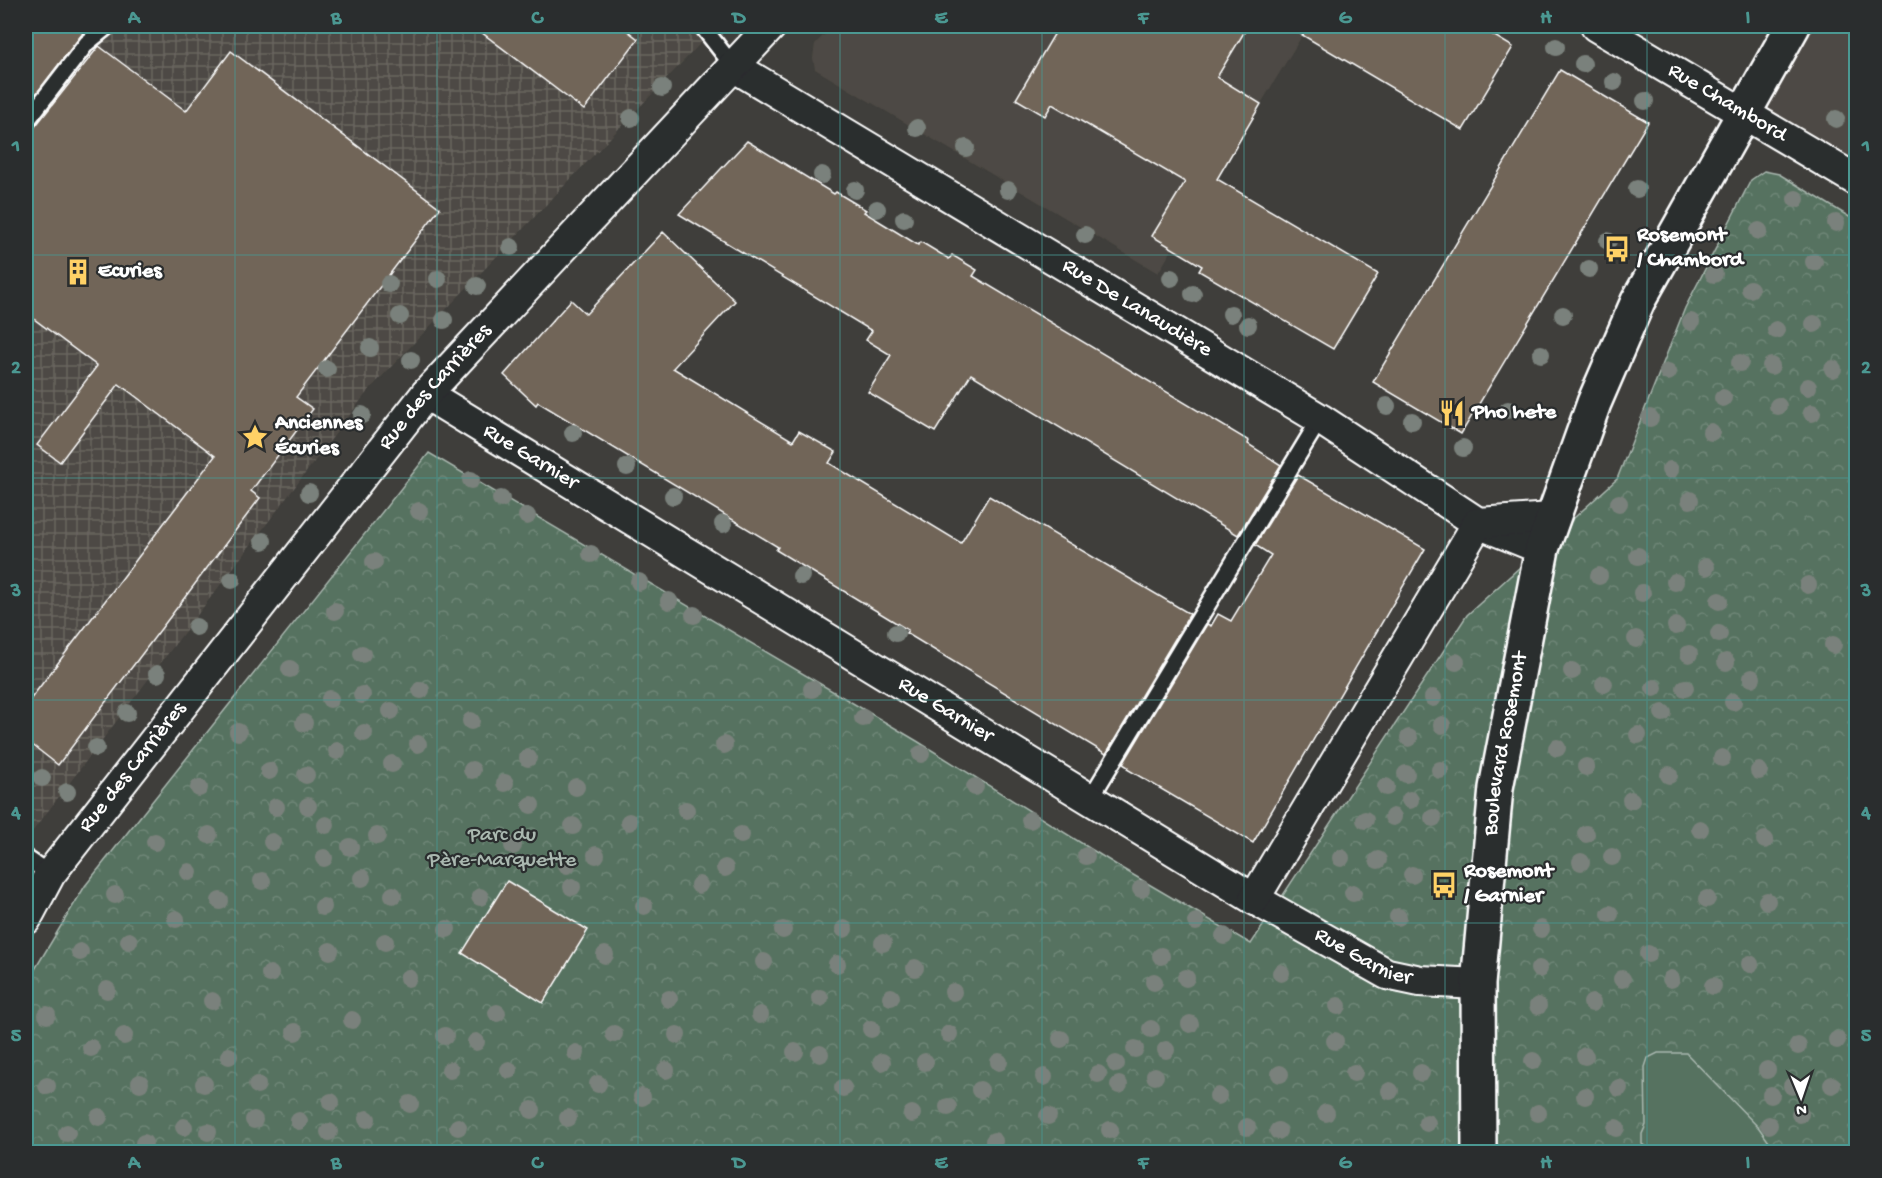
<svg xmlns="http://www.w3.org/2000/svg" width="1882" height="1178" font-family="'Gochi Hand',sans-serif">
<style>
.built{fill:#4e4a44}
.industrial{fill:url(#industrial-grid)}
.park{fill:url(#park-crowns);stroke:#aab8b0;stroke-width:1.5}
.garden{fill:#567260;stroke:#aab8b0;stroke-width:1.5}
.building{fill:#716558;stroke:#fff;stroke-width:1.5}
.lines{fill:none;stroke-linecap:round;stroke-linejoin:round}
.lane-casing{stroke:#fff;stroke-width:20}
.street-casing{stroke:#fff;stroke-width:34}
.secondary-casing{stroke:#fff;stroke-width:38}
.lane{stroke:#2a2d2e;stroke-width:15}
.street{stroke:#2a2d2e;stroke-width:30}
.secondary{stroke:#2a2d2e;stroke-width:33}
.tree{fill:#7a817b}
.grid{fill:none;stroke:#4b9892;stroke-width:1.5;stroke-opacity:0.55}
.labels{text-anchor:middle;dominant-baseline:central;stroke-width:4.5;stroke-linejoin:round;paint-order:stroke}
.street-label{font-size:22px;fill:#fff;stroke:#2a2d2e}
.poi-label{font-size:22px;font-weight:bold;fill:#fff;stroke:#2a2d2e;text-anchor:start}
.park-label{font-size:22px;fill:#aab8b0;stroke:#2a2d2e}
.neatline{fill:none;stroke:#4b9892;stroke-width:2}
.grid-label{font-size:20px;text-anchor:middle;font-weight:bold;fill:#4b9892}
</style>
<defs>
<pattern id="industrial-grid" width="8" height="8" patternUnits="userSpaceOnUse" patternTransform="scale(1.5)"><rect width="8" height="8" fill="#4e4a44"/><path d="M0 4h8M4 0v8" fill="none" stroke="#696560"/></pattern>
<pattern id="park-crowns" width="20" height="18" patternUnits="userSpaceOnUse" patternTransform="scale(1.5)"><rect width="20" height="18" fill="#567260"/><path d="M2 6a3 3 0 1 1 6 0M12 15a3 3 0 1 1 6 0" fill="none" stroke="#6f8778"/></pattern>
</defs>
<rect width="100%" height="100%" fill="#3f3e3b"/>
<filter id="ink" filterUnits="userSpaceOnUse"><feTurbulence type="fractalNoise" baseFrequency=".0167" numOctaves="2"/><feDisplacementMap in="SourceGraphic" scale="12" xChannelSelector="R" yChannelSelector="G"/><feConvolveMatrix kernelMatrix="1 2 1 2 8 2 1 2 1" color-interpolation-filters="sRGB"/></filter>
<g filter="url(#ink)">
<g class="built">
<path d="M833,26H1308L1158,273L815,69L813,58L815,44Z"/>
<path d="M1792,26H1856V168L1748,104Z"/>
</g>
<path class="industrial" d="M26,26H717L368,391L26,840Z"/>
<path class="park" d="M1764,171L1779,174L1856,221V1152H33L26,1148V984L85,886L429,453L917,741L1123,869L1251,944L1467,615L1617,479L1685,308L1751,180Z"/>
<path class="garden" d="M1658,1053H1686L1759,1128L1776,1152H1653L1642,1144V1134L1646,1125L1645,1067L1648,1058Z"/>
<g class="building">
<path d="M26,26H73L83,33L26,107Z"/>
<path d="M473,26H621L638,39L584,110Z"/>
<path d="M1059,26H1248L1217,77L1261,104L1217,179L1378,274L1333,349L1199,271L1202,266L1152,236L1185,182L1052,104L1045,116L1016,99Z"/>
<path d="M1287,26H1478L1513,47L1463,130Z"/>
<path d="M99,46L186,111L231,51L440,208L296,397L313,409L251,491L260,498L58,765L26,740V705L215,456L119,384L60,462L37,445L97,366L26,313V132L34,128Z"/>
<path d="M1560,70L1648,122L1461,434L1373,382Z"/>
<path d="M747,141L834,194L836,192L866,210L864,212L918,245L921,242L949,259L952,255L977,270L973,276L1249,441L1248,444L1281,465L1238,535L971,374L935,432L868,392L891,355L866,340L872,331L679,214Z"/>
<path d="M663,232L735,301L673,368L793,441L799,431L836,452L829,463L961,543L989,496L1190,614L1106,754L906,633L908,630L776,550L778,547L538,402L536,405L504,375L571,300L586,314Z"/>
<path d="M1298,475L1425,549L1253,843L1127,769L1128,767L1123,764L1207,624L1211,626L1218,614L1231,621L1271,555L1255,545Z"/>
<path d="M507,881L588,930L543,1003L462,953Z"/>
</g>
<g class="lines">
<g class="lane-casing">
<g id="lane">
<path d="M702,26L733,66"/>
<path d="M26,122L87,43L108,26"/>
<path d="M1090,799L1320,419"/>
<path d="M26,858L50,874"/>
</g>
</g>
<g class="street-casing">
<g id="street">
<path id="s1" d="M1596,26L1856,180"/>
<path id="s2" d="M733,66L1320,419L1478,523L1542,549"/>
<path id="s3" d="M426,394L1254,899L1387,974L1420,981L1478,984"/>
<path d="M1254,899L1478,523L1553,518"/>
<path id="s4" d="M26,919L50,874L426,394L771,26"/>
</g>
</g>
<g class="secondary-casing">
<g id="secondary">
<path id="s5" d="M1479,1152L1478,984L1496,788L1542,549L1594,403L1638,301L1793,26"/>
</g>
</g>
<use href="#lane" class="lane"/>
<use href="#street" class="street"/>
<use href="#secondary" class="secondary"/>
</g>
<g class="tree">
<circle cx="1556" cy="47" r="9"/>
<circle cx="1583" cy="64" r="9"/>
<circle cx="1614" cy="82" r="9"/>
<circle cx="662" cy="88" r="9"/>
<circle cx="1645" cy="101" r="9"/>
<circle cx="631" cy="118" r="9"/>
<circle cx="1836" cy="119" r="9"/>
<circle cx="917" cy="128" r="9"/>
<circle cx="966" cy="148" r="9"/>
<circle cx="822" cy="175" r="9"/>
<circle cx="1637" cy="189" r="9"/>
<circle cx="855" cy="190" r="9"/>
<circle cx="1008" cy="190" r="9"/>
<circle cx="1796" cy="199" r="9"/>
<circle cx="877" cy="209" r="9"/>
<circle cx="904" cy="219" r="9"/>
<circle cx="1836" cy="223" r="9"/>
<circle cx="1759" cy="231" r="9"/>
<circle cx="1085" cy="235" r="9"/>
<circle cx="1608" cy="241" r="9"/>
<circle cx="511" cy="247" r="9"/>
<circle cx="1814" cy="262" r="9"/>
<circle cx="1589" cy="269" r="9"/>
<circle cx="1714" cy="274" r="9"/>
<circle cx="1171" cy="278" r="9"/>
<circle cx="438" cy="279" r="9"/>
<circle cx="389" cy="284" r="9"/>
<circle cx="477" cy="286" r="9"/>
<circle cx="1750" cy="289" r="9"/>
<circle cx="1193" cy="294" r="9"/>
<circle cx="1231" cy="314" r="9"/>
<circle cx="1563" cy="315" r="9"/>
<circle cx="400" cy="316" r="9"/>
<circle cx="444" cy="320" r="9"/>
<circle cx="1691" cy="322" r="9"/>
<circle cx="1814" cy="324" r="9"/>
<circle cx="1248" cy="325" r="9"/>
<circle cx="1776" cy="330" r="9"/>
<circle cx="370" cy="348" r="9"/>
<circle cx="1541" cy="354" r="9"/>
<circle cx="411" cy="360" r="9"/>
<circle cx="1740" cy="363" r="9"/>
<circle cx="1771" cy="366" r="9"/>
<circle cx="327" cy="369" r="9"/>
<circle cx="1833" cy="369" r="9"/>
<circle cx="1668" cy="372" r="9"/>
<circle cx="1808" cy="387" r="9"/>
<circle cx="1723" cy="398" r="9"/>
<circle cx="1387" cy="406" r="9"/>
<circle cx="1778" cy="406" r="9"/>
<circle cx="1508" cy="410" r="9"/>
<circle cx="1812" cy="413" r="9"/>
<circle cx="362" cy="415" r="9"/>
<circle cx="1650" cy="418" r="9"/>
<circle cx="1412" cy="421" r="9"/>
<circle cx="1711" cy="432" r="9"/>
<circle cx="573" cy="433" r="9"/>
<circle cx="1463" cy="448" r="9"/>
<circle cx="627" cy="467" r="9"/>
<circle cx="1670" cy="470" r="9"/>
<circle cx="471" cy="480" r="9"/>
<circle cx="309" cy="493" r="9"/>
<circle cx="673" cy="496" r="9"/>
<circle cx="501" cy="499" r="9"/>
<circle cx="1690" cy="500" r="9"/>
<circle cx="1619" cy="503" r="9"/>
<circle cx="419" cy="511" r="9"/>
<circle cx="527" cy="516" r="9"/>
<circle cx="723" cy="524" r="9"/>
<circle cx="263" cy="541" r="9"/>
<circle cx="591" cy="554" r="9"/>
<circle cx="1638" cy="556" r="9"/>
<circle cx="374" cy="562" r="9"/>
<circle cx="1706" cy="567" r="9"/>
<circle cx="801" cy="576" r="9"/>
<circle cx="1599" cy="576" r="9"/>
<circle cx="232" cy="580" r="9"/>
<circle cx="639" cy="582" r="9"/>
<circle cx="1675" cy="582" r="9"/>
<circle cx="1808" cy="585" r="9"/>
<circle cx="1642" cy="593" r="9"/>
<circle cx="669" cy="601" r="9"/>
<circle cx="1719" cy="601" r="9"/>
<circle cx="335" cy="611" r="9"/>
<circle cx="694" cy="615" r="9"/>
<circle cx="1676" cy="626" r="9"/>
<circle cx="196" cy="627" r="9"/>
<circle cx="896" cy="633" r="9"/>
<circle cx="1719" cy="634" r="9"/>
<circle cx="1636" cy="639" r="9"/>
<circle cx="1833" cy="645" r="9"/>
<circle cx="362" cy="654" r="9"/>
<circle cx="1689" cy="654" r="9"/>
<circle cx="1456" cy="662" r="9"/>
<circle cx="1726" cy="662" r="9"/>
<circle cx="290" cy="669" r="9"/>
<circle cx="1572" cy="671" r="9"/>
<circle cx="157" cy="674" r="9"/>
<circle cx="1752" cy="678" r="9"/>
<circle cx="1604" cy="684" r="9"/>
<circle cx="1654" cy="688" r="9"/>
<circle cx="1685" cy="688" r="9"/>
<circle cx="812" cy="689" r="9"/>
<circle cx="421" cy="690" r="9"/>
<circle cx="362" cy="695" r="9"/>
<circle cx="1433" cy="698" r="9"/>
<circle cx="330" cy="699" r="9"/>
<circle cx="1733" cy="702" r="9"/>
<circle cx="391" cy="711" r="9"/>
<circle cx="127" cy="713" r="9"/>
<circle cx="1663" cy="713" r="9"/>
<circle cx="863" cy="718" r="9"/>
<circle cx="471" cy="721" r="9"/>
<circle cx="304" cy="723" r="9"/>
<circle cx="1442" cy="725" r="9"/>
<circle cx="238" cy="732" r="9"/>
<circle cx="364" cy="733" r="9"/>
<circle cx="1638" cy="735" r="9"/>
<circle cx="1409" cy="738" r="9"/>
<circle cx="418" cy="744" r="9"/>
<circle cx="724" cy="745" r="9"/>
<circle cx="96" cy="748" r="9"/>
<circle cx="1557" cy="748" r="9"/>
<circle cx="337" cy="751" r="9"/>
<circle cx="921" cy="754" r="9"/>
<circle cx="528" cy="758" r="9"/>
<circle cx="1722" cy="758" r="9"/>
<circle cx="392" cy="764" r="9"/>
<circle cx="1586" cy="767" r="9"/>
<circle cx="472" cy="770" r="9"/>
<circle cx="1440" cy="770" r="9"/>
<circle cx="269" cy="771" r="9"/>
<circle cx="1759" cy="771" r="9"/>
<circle cx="1406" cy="774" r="9"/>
<circle cx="306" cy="775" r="9"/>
<circle cx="1669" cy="775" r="9"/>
<circle cx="42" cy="778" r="9"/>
<circle cx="505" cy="783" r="9"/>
<circle cx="576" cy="787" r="9"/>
<circle cx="975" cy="787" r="9"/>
<circle cx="1386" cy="787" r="9"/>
<circle cx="199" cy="788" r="9"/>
<circle cx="67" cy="792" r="9"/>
<circle cx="1410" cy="800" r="9"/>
<circle cx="1631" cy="800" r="9"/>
<circle cx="531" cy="805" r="9"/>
<circle cx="308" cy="806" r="9"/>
<circle cx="276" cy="807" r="9"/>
<circle cx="686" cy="810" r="9"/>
<circle cx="1393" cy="817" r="9"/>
<circle cx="1433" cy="818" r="9"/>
<circle cx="1030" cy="820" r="9"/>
<circle cx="1365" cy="820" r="9"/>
<circle cx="629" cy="822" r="9"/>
<circle cx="326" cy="825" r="9"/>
<circle cx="573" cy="826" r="9"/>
<circle cx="1700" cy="829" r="9"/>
<circle cx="1586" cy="834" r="9"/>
<circle cx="209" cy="835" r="9"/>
<circle cx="741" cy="835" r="9"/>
<circle cx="377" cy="836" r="9"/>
<circle cx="1765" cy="840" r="9"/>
<circle cx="155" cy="842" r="9"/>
<circle cx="272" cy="842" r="9"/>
<circle cx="513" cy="846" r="9"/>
<circle cx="350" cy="847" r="9"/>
<circle cx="596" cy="855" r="9"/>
<circle cx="1086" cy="856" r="9"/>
<circle cx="1612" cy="857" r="9"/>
<circle cx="324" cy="858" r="9"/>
<circle cx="1341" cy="858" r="9"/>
<circle cx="1378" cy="860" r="9"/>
<circle cx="1581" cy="862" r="9"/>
<circle cx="567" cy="865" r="9"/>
<circle cx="725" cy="868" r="9"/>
<circle cx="189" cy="872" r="9"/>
<circle cx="1412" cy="875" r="9"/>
<circle cx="362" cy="878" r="9"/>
<circle cx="262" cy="881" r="9"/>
<circle cx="699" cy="885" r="9"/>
<circle cx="572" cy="887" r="9"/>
<circle cx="1141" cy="889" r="9"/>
<circle cx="1353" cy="893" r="9"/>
<circle cx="115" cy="895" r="9"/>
<circle cx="393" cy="895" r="9"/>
<circle cx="480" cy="897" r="9"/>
<circle cx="1707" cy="899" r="9"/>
<circle cx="220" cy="901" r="9"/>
<circle cx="1767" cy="901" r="9"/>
<circle cx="644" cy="906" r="9"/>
<circle cx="323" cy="907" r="9"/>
<circle cx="1610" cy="914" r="9"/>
<circle cx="1398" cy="917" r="9"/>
<circle cx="176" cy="919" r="9"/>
<circle cx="1196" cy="922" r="9"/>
<circle cx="447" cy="929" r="9"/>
<circle cx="844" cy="929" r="9"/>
<circle cx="1541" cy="929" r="9"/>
<circle cx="783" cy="930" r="9"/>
<circle cx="1224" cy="936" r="9"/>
<circle cx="129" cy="941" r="9"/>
<circle cx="385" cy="942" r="9"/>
<circle cx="883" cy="943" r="9"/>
<circle cx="330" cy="951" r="9"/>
<circle cx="80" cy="952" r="9"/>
<circle cx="1648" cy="954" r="9"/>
<circle cx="605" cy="955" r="9"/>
<circle cx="1161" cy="956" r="9"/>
<circle cx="764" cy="962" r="9"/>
<circle cx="837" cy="964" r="9"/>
<circle cx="1750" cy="964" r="9"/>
<circle cx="915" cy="968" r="9"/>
<circle cx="1539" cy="969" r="9"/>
<circle cx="1281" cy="973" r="9"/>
<circle cx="270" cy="974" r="9"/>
<circle cx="408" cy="978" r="9"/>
<circle cx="1186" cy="978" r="9"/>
<circle cx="1622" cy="979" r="9"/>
<circle cx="1671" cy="979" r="9"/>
<circle cx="1154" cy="982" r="9"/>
<circle cx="1713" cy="986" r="9"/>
<circle cx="107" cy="990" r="9"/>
<circle cx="953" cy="992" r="9"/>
<circle cx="891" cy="997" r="9"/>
<circle cx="820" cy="998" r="9"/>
<circle cx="669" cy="999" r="9"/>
<circle cx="212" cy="1001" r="9"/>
<circle cx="1592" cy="1003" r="9"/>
<circle cx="1338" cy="1006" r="9"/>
<circle cx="1538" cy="1006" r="9"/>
<circle cx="497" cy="1013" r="9"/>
<circle cx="47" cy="1015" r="9"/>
<circle cx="760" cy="1015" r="9"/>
<circle cx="352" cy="1020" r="9"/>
<circle cx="1190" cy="1024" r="9"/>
<circle cx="871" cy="1029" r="9"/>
<circle cx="1151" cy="1029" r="9"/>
<circle cx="295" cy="1032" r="9"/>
<circle cx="614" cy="1034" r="9"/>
<circle cx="949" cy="1034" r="9"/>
<circle cx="677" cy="1035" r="9"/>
<circle cx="124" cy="1036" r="9"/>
<circle cx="445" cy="1036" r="9"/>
<circle cx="1061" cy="1039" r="9"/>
<circle cx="1837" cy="1040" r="9"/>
<circle cx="1335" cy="1041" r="9"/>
<circle cx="476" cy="1042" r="9"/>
<circle cx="1798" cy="1046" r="9"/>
<circle cx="91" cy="1048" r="9"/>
<circle cx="1135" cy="1049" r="9"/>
<circle cx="1166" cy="1050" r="9"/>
<circle cx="795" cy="1052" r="9"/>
<circle cx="576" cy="1053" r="9"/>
<circle cx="820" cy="1054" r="9"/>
<circle cx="229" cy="1056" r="9"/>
<circle cx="1585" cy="1056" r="9"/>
<circle cx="1533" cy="1061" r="9"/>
<circle cx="882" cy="1062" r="9"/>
<circle cx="925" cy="1062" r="9"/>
<circle cx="999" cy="1062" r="9"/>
<circle cx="1116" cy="1064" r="9"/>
<circle cx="450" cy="1070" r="9"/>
<circle cx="509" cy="1070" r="9"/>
<circle cx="666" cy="1070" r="9"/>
<circle cx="1767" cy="1070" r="9"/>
<circle cx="1354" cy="1073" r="9"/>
<circle cx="1421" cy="1073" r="9"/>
<circle cx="1098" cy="1074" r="9"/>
<circle cx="1280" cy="1074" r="9"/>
<circle cx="1155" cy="1076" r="9"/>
<circle cx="1044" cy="1077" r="9"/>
<circle cx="140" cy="1083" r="9"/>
<circle cx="204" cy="1084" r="9"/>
<circle cx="598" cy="1084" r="9"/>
<circle cx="257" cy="1085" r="9"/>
<circle cx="1119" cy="1085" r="9"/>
<circle cx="1832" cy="1085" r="9"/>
<circle cx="47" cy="1086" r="9"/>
<circle cx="1792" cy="1086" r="9"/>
<circle cx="843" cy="1088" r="9"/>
<circle cx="1619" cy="1088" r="9"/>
<circle cx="980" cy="1090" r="9"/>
<circle cx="1390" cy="1091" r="9"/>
<circle cx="1771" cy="1095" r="9"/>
<circle cx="1218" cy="1096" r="9"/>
<circle cx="1585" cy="1096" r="9"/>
<circle cx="642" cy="1097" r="9"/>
<circle cx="331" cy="1102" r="9"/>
<circle cx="410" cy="1104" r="9"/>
<circle cx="948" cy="1107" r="9"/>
<circle cx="532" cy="1110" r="9"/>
<circle cx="1326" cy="1113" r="9"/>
<circle cx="1538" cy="1113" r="9"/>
<circle cx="912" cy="1114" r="9"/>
<circle cx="1800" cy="1114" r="9"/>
<circle cx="1048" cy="1116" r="9"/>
<circle cx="99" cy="1117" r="9"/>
<circle cx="568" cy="1118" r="9"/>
<circle cx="367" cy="1119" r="9"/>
<circle cx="254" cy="1120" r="9"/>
<circle cx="299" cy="1121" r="9"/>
<circle cx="1427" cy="1123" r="9"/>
<circle cx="1769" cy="1125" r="9"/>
<circle cx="184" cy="1127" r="9"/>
<circle cx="458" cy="1127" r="9"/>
<circle cx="1247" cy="1127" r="9"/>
<circle cx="1616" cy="1128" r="9"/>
<circle cx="1110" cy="1130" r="9"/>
<circle cx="1278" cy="1131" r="9"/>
<circle cx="208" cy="1132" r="9"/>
<circle cx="329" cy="1132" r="9"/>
<circle cx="67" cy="1133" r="9"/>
<circle cx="994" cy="1141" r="9"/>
<circle cx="144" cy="1143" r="9"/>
</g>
</g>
<path class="grid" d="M235,26V1152M437,26V1152M638,26V1152M840,26V1152M1042,26V1152M1244,26V1152M1445,26V1152M1647,26V1152M26,255H1856M26,478H1856M26,700H1856M26,923H1856"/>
<defs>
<g id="bus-bare" transform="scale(2.07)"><path d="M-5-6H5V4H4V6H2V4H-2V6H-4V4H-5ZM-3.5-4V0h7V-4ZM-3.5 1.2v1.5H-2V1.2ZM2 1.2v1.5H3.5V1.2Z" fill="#ffd166" stroke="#2a2d2e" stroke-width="2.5" paint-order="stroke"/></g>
<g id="building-bare" transform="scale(2.07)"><path d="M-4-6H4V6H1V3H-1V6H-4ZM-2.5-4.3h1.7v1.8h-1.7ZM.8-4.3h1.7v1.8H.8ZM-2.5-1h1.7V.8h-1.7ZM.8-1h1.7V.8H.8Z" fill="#ffd166" stroke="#2a2d2e" stroke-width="2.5" paint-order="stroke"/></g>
<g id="restaurant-bare" transform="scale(2.07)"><path d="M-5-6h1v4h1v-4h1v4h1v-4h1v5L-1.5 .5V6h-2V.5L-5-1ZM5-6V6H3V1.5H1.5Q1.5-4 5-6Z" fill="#ffd166" stroke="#2a2d2e" stroke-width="2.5" paint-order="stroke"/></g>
<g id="sight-bare" transform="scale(2.07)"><path d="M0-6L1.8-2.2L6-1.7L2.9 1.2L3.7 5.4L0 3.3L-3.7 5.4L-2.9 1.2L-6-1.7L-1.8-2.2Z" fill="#ffd166" stroke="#2a2d2e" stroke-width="2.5" paint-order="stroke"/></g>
</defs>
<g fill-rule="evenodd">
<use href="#bus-bare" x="1617" y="249"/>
<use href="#building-bare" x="78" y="272"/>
<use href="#restaurant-bare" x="1452" y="413"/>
<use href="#sight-bare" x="255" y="437"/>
<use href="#bus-bare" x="1444" y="885"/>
</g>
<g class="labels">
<g class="street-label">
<text stroke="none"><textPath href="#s1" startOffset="152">Rue Chambord</textPath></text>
<text stroke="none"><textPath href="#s2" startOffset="471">Rue De Lanaudière</textPath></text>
<text stroke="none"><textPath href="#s4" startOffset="672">Rue des Carrières</textPath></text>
<text stroke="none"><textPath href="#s3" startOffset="122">Rue Garnier</textPath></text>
<text stroke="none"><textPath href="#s3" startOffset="608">Rue Garnier</textPath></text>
<text stroke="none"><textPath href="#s5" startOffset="410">Boulevard Rosemont</textPath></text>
<text stroke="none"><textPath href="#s4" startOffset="186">Rue des Carrières</textPath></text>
<text stroke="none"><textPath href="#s3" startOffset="1094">Rue Garnier</textPath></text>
</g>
<g class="poi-label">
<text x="1637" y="236">Rosemont<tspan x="1637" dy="25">/ Chambord</tspan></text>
<text x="98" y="272">Ecuries</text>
<text x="1472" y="413">Pho hete</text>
<text x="275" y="424">Anciennes<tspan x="275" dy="25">Écuries</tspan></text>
<text x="1464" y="872">Rosemont<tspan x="1464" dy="25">/ Garnier</tspan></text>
</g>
<g class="park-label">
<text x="502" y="836">Parc du<tspan x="502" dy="25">Père-Marquette</tspan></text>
</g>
</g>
<rect width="1882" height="1178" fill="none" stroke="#2a2d2e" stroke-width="66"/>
<g transform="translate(1801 1097) rotate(178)" stroke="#2a2d2e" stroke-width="4.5" paint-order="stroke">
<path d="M0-4.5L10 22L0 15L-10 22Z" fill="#ffffff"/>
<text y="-9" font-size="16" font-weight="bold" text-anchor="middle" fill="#ffffff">N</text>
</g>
<rect x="33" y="33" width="1816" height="1112" class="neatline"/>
<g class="grid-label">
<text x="134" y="23">A</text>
<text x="336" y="23">B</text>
<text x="537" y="23">C</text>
<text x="739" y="23">D</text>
<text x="941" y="23">E</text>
<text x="1143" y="23">F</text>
<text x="1345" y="23">G</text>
<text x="1546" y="23">H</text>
<text x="1748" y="23">I</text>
<text x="16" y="151">1</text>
<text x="1866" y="151">1</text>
<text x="16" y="373">2</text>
<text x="1866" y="373">2</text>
<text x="16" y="596">3</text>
<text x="1866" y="596">3</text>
<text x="16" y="818">4</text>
<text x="1866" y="818">4</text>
<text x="16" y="1041">5</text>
<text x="1866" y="1041">5</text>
<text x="134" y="1168">A</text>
<text x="336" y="1168">B</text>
<text x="537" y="1168">C</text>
<text x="739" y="1168">D</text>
<text x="941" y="1168">E</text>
<text x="1143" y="1168">F</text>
<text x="1345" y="1168">G</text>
<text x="1546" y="1168">H</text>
<text x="1748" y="1168">I</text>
</g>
</svg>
